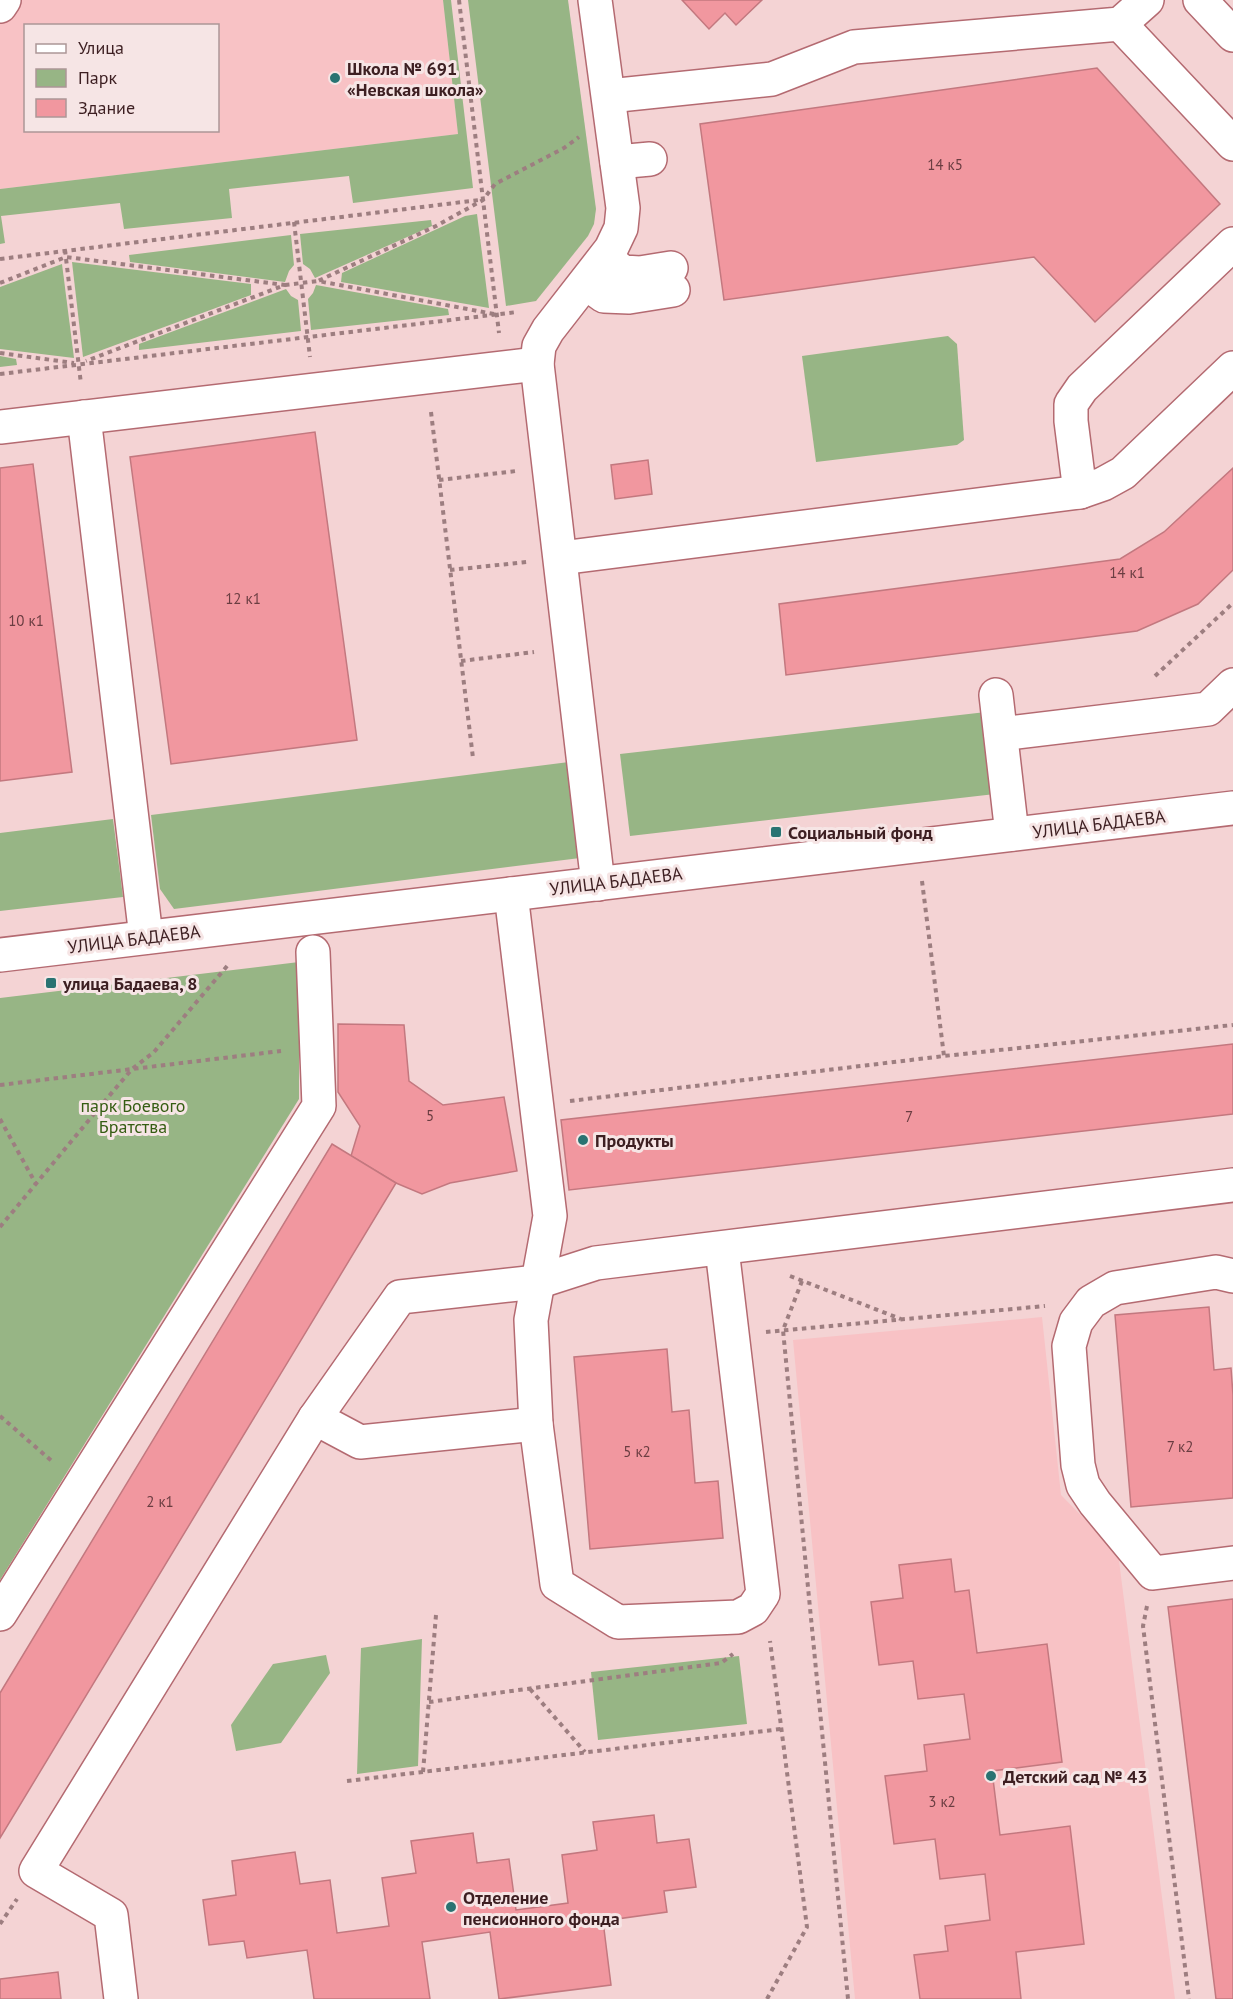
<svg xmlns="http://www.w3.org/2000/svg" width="1233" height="1999" font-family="'PT Sans',sans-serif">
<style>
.built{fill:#f8c2c5;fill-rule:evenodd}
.green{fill:#97b585}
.building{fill:#f1979f;stroke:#c3787f;stroke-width:1.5}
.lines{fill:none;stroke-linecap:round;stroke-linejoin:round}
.minor-casing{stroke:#b46a71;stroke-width:36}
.path{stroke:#9d7e80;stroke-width:4;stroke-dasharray:4.5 4.5;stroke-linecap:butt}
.minor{stroke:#fff;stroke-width:33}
.poi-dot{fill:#297372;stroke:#f6e5e5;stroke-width:2}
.labels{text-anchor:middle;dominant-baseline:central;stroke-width:6;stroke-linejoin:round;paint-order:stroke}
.number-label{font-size:15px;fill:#6a3d41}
.poi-label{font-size:18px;font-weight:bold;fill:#3d1f22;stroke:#f6e5e5;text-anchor:start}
.street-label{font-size:18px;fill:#3d1f22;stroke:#f6e5e5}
.park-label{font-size:18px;fill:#355d12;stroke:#f6e5e5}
</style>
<rect width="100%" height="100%" fill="#f4d3d4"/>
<g class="built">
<path d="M0,0H443L458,134L0,189ZM26,26H218V130H26Z"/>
<path d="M1042,1317L1061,1495L1118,1553L1175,1999H855L793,1340Z"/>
</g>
<g class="green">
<path d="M443,0H451L473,188L353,203L349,176L229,189L232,218L124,229L120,203L1,216L5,243L0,244V189L458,134Z"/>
<path d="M468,0H568L596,209L594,224L588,236L536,301L506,306Z"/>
<path d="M477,214L489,308L341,282L342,273L465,216Z"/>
<path d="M431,220L432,226L315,278L310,269L303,264L300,234Z"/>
<path d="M291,235L294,265L289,271L285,282L130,262L129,255Z"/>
<path d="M72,262L251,284V295L83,357Z"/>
<path d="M62,264L74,358L0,349V287Z"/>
<path d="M316,285L448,309L449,315L311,330L308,299L313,293Z"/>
<path d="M286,289L291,296L298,300L301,331L139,350V344Z"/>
<path d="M948,336L957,344L964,440L957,445L816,462L802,356Z"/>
<path d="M0,356L16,359L17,365L0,367Z"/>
<path d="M986,712L995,794L630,836L620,754Z"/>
<path d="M569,762L580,858L174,909L160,889L151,815Z"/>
<path d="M113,819L123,897L0,911V833Z"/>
<path d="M299,962V1099L0,1580V998Z"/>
<path d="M422,1639L418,1766L357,1774L361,1648Z"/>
<path d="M326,1655L330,1673L281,1743L236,1751L231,1725L273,1664Z"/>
<path d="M739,1656L747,1724L598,1740L591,1672Z"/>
</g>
<g class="building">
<path d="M682,0H762L736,25L725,13L709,29Z"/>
<path d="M1097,68L1220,204L1095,322L1034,257L724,300L700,124Z"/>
<path d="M315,432L357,740L171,764L130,457Z"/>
<path d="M648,460L652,494L615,499L611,465Z"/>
<path d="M33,464L72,772L0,781V468Z"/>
<path d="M1233,468V570L1198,604L1137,631L786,675L779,604L1120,559L1164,532Z"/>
<path d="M338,1024L404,1025L409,1081L443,1105L504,1097L517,1171L450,1183L422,1194L396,1183L351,1156L360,1126L338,1092Z"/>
<path d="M1233,1044V1114L569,1190L561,1120Z"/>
<path d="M332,1144L396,1183L0,1838V1693Z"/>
<path d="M1209,1307L1214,1370L1231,1368L1233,1395V1498L1131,1507L1115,1315Z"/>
<path d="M667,1349L672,1412L689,1410L695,1483L718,1481L723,1538L590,1549L574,1357Z"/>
<path d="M951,1559L955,1592L969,1590L977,1653L1047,1644L1062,1762L992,1771L1000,1835L1070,1826L1084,1944L1016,1952L1021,1999H920L914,1955L948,1951L945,1926L990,1920L985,1874L940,1879L935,1839L894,1844L885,1776L927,1771L924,1745L970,1739L964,1694L918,1699L913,1661L879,1665L871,1602L903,1598L899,1565Z"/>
<path d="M1233,1599V1999H1216L1168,1607Z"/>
<path d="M654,1815L657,1843L689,1839L696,1887L664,1891L667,1912L603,1921L611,1985L499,1999L490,1932L422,1942L430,1999H314L307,1950L247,1958L244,1941L209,1945L203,1900L236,1895L232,1861L295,1852L300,1884L330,1880L337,1933L389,1926L382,1878L416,1873L411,1841L473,1833L477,1863L509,1859L516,1910L568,1903L562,1855L597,1850L593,1822Z"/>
<path d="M58,1972L61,1999H0V1979Z"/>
</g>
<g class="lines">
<g class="minor-casing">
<g id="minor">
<path d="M595,0L623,208L621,228L611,249L548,330L539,346L537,364L598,884"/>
<path d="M1200,0L1233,35"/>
<path d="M0,6L4,0"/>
<path d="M1120,24L1233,144"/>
<path d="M609,96L772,79L854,47L1120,24L1147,0"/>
<path d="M617,162L650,159"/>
<path d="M605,258L623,272L640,273L671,268"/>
<path d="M586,283L604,296L629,297L673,290"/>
<path d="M84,417L146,937"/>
<path d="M0,427L537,364"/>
<path d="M1080,492L1071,421V404L1082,388L1233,244"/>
<path d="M561,558L1080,492L1103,484L1123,473L1233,368"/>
<path d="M996,695L1012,834"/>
<path d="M1001,734L1208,709L1233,685"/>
<path d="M511,894L550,1216L531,1320L536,1424L557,1584L618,1622L738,1617L753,1609L763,1594L722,1249"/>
<path d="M0,955L1233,808"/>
<path d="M1233,1276L1216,1272L1115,1288L1091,1302L1076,1322L1069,1346L1078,1465L1083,1485L1095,1503L1153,1573L1233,1563"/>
<path d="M315,1418L360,1442L536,1424"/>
<path d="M0,1614L319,1106L313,952"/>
<path d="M121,1999L111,1915L36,1871L315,1418L400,1297L537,1282L596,1263L1233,1185"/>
</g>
</g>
<g class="path">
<path d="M459,0L499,333"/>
<path d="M294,222L310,357"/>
<path d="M65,250L81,384"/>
<path d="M0,259L479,200"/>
<path d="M0,283L66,257L285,285L86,361"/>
<path d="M285,285L318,281"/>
<path d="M494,314L318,281L436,226L483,200L495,184L564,148L579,137"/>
<path d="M0,353L74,363"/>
<path d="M0,374L517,312"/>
<path d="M431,412L473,758"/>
<path d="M439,480L516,471"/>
<path d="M450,570L527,562"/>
<path d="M461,661L534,652"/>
<path d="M1155,676L1233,603"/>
<path d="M922,881L944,1056"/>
<path d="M0,1085L281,1051"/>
<path d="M570,1101L944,1056L1233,1025"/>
<path d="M0,1119L36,1184"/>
<path d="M0,1227L104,1102L132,1069L154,1052L228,965"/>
<path d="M790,1276L901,1319"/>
<path d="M802,1281L783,1330L848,1999"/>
<path d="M766,1332L1045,1306"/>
<path d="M0,1416L54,1463"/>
<path d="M1147,1606L1143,1626L1189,1999"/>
<path d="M530,1689L585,1752"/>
<path d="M429,1702L721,1663L733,1654"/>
<path d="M423,1772L436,1615"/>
<path d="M347,1781L781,1729"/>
<path d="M0,1924L17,1899"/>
<path d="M767,1999L807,1927L770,1641"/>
</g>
<use href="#minor" class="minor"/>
</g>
<g class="poi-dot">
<circle cx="335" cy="78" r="6"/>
<rect x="770" y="826" width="12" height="12" rx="3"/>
<rect x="45" y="977" width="12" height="12" rx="3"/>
<circle cx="583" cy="1140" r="6"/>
<circle cx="991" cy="1776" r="6"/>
<circle cx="451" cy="1907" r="6"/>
</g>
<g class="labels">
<g class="number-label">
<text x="945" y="164">14 к5</text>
<text x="1127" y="572">14 к1</text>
<text x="243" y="598">12 к1</text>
<text x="26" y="620">10 к1</text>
<text x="430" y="1115">5</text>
<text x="909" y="1116">7</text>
<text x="1180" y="1446">7 к2</text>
<text x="637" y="1451">5 к2</text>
<text x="160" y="1501">2 к1</text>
<text x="942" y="1801">3 к2</text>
</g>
<g class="poi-label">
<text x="347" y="68">Школа № 691<tspan x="347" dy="21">«Невская школа»</tspan></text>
<text x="788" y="832">Социальный фонд</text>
<text x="63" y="983">улица Бадаева, 8</text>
<text x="595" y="1140">Продукты</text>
<text x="1003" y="1776">Детский сад № 43</text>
<text x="463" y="1897">Отделение<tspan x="463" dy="21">пенсионного фонда</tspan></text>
</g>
<g class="street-label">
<text transform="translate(1099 824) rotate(-7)">УЛИЦА БАДАЕВА</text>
<text transform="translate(616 881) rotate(-7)">УЛИЦА БАДАЕВА</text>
<text transform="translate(134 939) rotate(-7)">УЛИЦА БАДАЕВА</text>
</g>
<g class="park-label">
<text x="133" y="1105">парк Боевого<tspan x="133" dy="21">Братства</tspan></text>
</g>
</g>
<rect x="24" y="24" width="195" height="108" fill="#f6e5e5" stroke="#ac9697" stroke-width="1.5"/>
<rect x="36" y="44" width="30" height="9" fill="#ffffff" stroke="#ac9697" stroke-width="1.5"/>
<text x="78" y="54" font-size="18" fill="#3d1f22">Улица</text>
<rect x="36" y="69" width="30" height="18" fill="#97b585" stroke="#ac9697" stroke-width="1.5"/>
<text x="78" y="84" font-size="18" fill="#3d1f22">Парк</text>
<rect x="36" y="99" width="30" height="18" fill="#f1979f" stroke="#ac9697" stroke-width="1.5"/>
<text x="78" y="114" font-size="18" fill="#3d1f22">Здание</text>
</svg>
